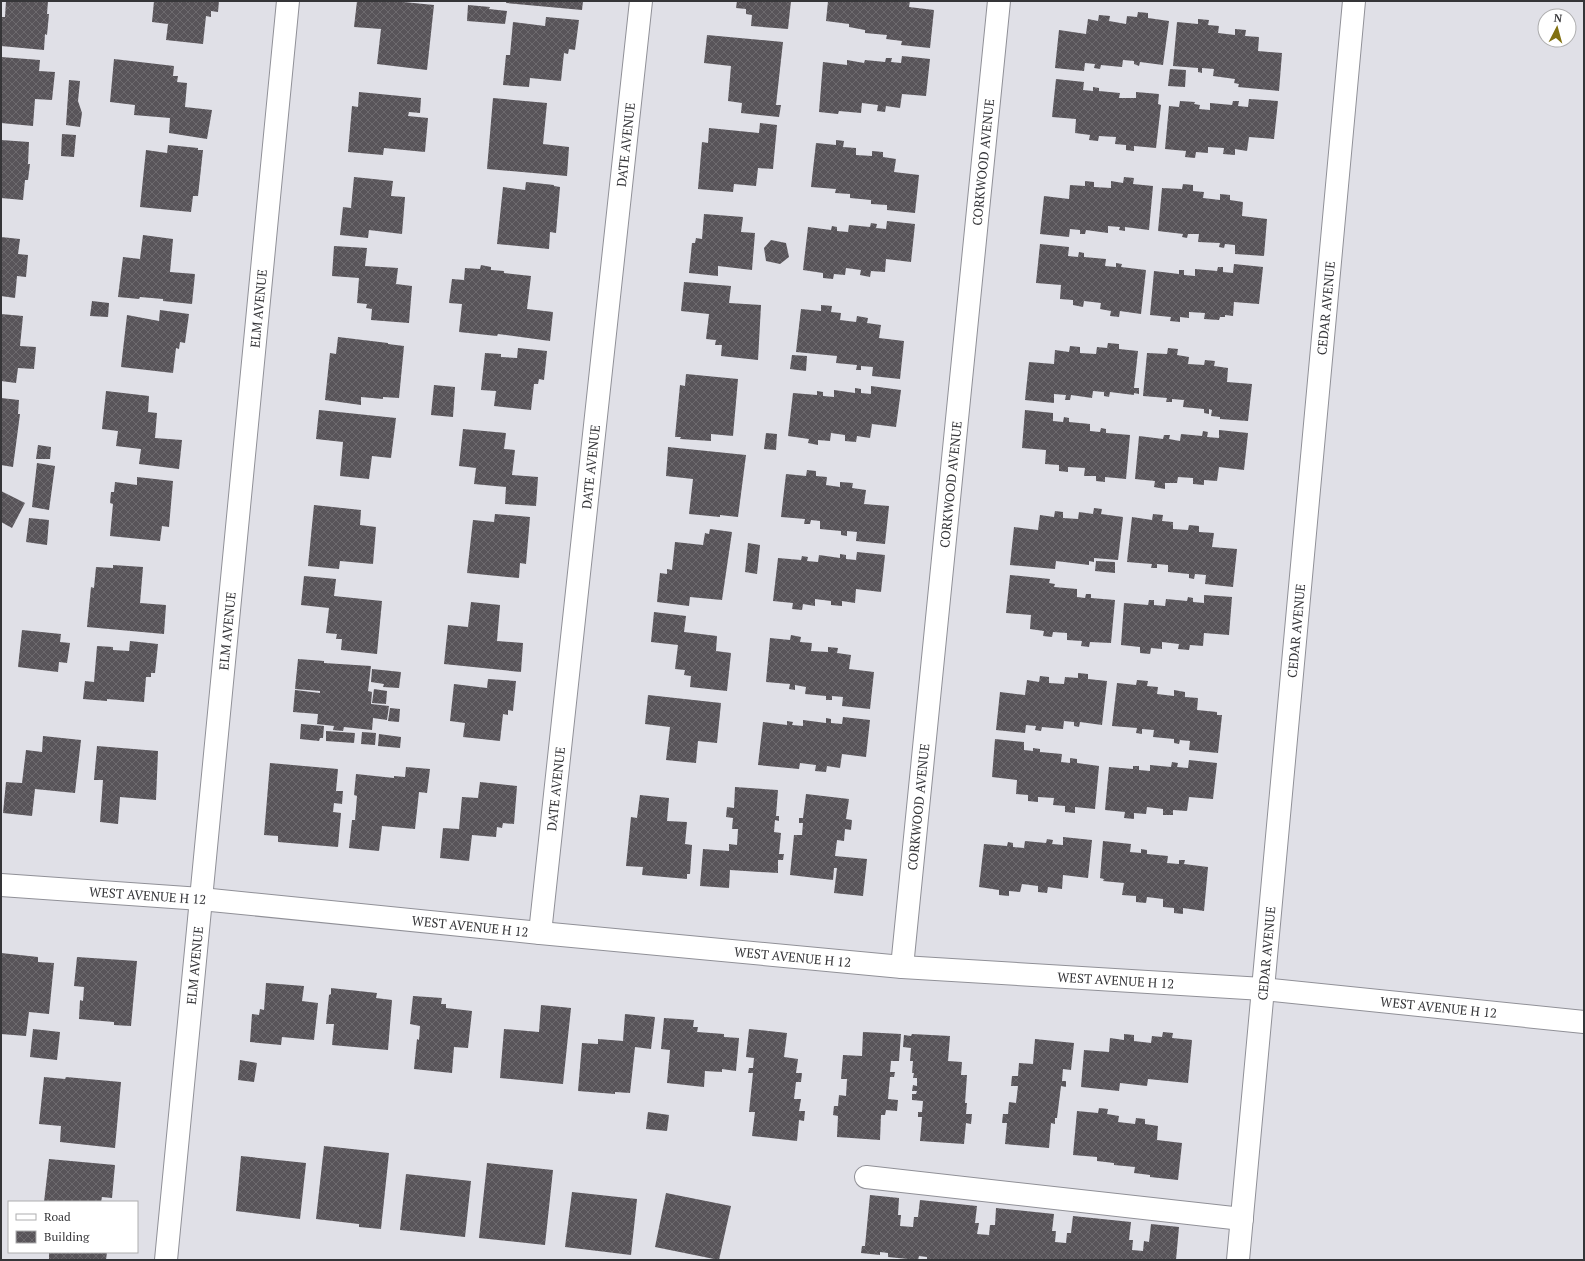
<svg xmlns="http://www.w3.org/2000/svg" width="1585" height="1261" font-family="'PT Serif',serif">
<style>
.building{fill:url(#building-cross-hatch)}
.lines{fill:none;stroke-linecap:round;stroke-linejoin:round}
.street-casing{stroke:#909097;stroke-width:24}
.street{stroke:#fff;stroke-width:22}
.labels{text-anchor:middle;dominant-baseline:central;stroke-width:4;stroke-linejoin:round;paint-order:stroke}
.street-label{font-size:13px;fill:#353538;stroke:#fff}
</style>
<defs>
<pattern id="building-cross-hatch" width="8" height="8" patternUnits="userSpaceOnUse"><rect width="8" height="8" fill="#585459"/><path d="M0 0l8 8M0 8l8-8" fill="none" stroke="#6d6a6e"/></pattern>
</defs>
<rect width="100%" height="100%" fill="#e0e0e7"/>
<g class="building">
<path d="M6,1H48L47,14H49L47,35L45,34L44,50L1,46V17H5Z"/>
<path d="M154,1H219L218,12L211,11V17L206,16L203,44L166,40L168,24L152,22Z"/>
<path d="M357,1H393L434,5L427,70L377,64L381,29L354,27Z"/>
<path d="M506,1H583L582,10L506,3Z"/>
<path d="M737,1H791L788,29L751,26L752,15L746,14V9L736,8Z"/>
<path d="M828,1H910L909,7L934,10L930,48L901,45L902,41L886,39L887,35L865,33V30L849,27V24L826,21Z"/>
<path d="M468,5L490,7L489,9L507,11L505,24L467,21Z"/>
<path d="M1138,12L1148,13V18L1169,21L1163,65L1140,62L1139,66L1134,64V61L1123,60L1122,67L1101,65L1100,69L1094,68L1095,64L1085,63L1084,71L1055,68L1059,30L1086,34L1088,19L1098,21L1099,15L1110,16L1109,21L1126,24L1127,16L1137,17Z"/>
<path d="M546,17L579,20L575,50L569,49L568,54L564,53L561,81L530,78L529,87L503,85L506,55H510L513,22L545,26Z"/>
<path d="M1198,19L1209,20L1208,25L1219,26L1218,33L1235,35V29L1246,30L1245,36L1259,37L1258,51L1282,53L1279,91L1238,87L1239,84L1234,83L1235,79L1213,76L1214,69L1202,68V73L1198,72V68L1173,66L1177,22L1198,24Z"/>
<path d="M707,35L783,42L776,105H781L779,117L741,113L742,103L728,101L731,66L704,63Z"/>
<path d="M902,56L930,59L926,96L902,94L900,108L886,106L885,112L877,111L878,105L862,103L861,113L839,111L838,114L819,112L823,62L847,65V60L864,63L865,60L885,62L886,58H892L891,62L901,63Z"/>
<path d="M1,57L40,60L39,71L55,72L52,100L35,99L33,126L1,123Z"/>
<path d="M114,59L174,66L173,76H178L177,82L187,83L185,107L212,110L207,139L169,133L170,118L134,115L135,105L110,102Z"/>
<path d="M1170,69L1186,70L1185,87L1168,86Z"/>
<path d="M1056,79L1084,82L1083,90L1093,91V87L1099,88V91L1120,93L1119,98H1136V92L1159,94L1158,104L1161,105L1156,148L1134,146V151L1126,150V145L1115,144L1116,137L1099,136L1098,141L1089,140L1090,135L1075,133L1076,119L1052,117Z"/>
<path d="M69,80L80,81L78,101L82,113L80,127L66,125Z"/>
<path d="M359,92L421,98L420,113L409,112L408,116L428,118L425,152L384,148L383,155L348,152L352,106L358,107Z"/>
<path d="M493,98L547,103L543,144L569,147L567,176L487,169Z"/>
<path d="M1249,99L1278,101L1274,139L1249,137L1247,151L1235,149V155L1223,154L1224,148L1208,147V153L1196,152L1195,158L1185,157L1186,151L1165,149L1169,106L1179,107L1180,101L1195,102L1194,104L1200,105L1199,109L1210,110V103L1232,105L1233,101H1239L1238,106L1248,107Z"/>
<path d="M760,123L777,125L773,169L758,168L756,186L734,184L733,192L698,189L702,142L708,143L709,128L759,133Z"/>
<path d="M62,134L76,135L74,157L61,156Z"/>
<path d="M1,140L29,142L28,164H30L28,180H25L23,200L1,198Z"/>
<path d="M836,140L844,141L843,147L856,148V155L872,156V151L883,152V157L896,159L894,172L919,175L915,213L887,210V205L871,204V200L850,198V194L835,193L836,189L811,187L816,143L836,145Z"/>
<path d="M168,145L198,148V150H203L198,196H193L191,212L140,207L146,150L167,153Z"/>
<path d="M354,177L393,181L391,196L405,197L402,234L369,230L368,238L340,235L343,207L351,208Z"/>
<path d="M1124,177L1134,178L1133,184L1153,186L1149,230L1125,227V231L1119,230L1120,227L1108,226V233L1086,230L1085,234H1080V230L1070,229L1069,237L1040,234L1044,196L1069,199L1070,185L1085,186V181L1094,182V187L1111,188V181L1123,183Z"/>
<path d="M526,182L554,185V186L560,187L556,233L550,232L549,249L497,244L503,187L525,190Z"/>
<path d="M1183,184L1193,185V191L1204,192L1203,198L1220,200V194L1230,195V200L1243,202L1242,216L1267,219L1264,256L1235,254V245L1225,244L1224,248L1219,247L1220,243L1198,242L1199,234H1188L1187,238L1182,237L1183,234L1158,231L1162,188L1182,189Z"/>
<path d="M704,214L743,217L741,232L755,233L752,270L718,266V276L689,273L692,243H695L696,238L702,239Z"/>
<path d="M887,221L915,224L911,262L886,259L885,272L871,271L870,277L860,275L861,270L846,268L845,275L834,274L833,279L823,278V273L803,270L808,227L831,230L832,226L837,227V231L848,232L849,225L870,227L871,223L877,224L876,228L886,229Z"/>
<path d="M143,235L173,239L170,272L195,274L192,304L163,301V299L140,297L139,299L118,297L123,257L140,259Z"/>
<path d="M1,237L20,239L18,254L28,255L26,277L17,276L15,298L1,296Z"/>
<path d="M771,240L786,243L789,257L780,264L766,261L764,248Z"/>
<path d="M1040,244L1069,247L1068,256L1078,257L1079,252L1084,253V257L1106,259L1105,266L1116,267V263L1122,264L1121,267L1146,270L1141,314L1120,311L1119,317L1110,316L1111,311L1100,309L1101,303L1084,301L1083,307L1073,305V300L1060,299L1061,285L1036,283Z"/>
<path d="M334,246L367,248L365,266L398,268L396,284L412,286L409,323L371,320L372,309L366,308L367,304L357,303L359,278L332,276Z"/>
<path d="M1234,264L1263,267L1259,304L1234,302L1233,316L1225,315V317H1220L1219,320L1204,319L1205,313L1189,312V318L1180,317V322L1170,321L1171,317L1150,315L1154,271L1179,274V270H1184V275L1195,276V269L1217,271L1218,267H1223V272L1233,273Z"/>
<path d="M481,265L491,267V270L504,271V273L531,276L527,309L553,312L550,341L498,334L497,336L459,332L462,304L449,303L452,279L464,280L465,268L480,269Z"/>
<path d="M684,282L731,286L729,303L761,305L758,360L721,356L722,345H715L716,340L706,339L709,314L681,311Z"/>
<path d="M92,301L109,303L108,317L90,316Z"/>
<path d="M821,305L832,306L831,312L841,313L840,320L856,322L857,316L868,318L867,323L881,325L879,338L904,341L900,379L872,376L873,367L861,366V370H856L857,365L836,363L837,356L796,352L801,309L821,311Z"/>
<path d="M160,310L189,314L185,343L180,342L179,349L176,348L173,373L121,367L127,315L159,321Z"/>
<path d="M1,314L23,316L20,346L36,347L34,369L18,368L16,383L1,381Z"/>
<path d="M338,337L388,343V344L404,346L399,398L383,397V399L361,397V405L325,400L330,353L336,354Z"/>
<path d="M1108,343L1119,344V349L1138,351L1134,388H1139V394L1134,393V395L1110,392L1109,397L1104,396V392L1093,391L1092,398L1071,395L1070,400H1065L1066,395L1054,394V403L1025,400L1029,362L1054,364L1055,350L1069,352L1070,346L1080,347V353L1096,354L1097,347L1107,348Z"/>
<path d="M518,348L547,351L544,380L539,379L538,384H534L531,410L494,406L496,391L481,390L485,353L501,354V357L517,358Z"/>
<path d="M1168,348L1178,349L1177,355L1189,357L1188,364L1204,365L1205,360L1215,361L1214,366L1228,368L1227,382L1252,384L1248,421L1220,419V417L1211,416L1212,410L1209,409V414L1204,413V409L1183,407L1184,400L1172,399V402H1166L1167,398L1143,396L1147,353L1167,354Z"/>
<path d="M792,355L807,356L806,371L790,369Z"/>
<path d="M686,374L738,379L733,436L711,434V441L680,439L681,437H675L680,385L685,386Z"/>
<path d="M434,385L455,387L453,417L431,415Z"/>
<path d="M871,386L901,390L896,427L872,424L870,438L857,436L856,442L845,441V435L831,433L830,441L818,440V445L808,443L809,439L788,436L793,393L817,395V391L823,392V396L834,397V390L855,393V388L861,389V393L871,394Z"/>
<path d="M106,391L149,396L148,412L157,413L155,438L182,440L179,469L139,464L141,449L116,446L118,431L102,429Z"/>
<path d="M1,398L19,400L18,414H20L13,467L1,465Z"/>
<path d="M319,410L396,418L391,458L372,456L369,479L340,476L343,442L316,439Z"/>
<path d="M1025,410L1053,413V421L1063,422L1064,417L1069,418V422L1090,424V431L1100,432L1101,428L1106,429V433L1130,435L1126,479L1105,477V482L1096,481V476H1084L1085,468L1068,467V472L1059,471V465L1045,464L1046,450L1022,448Z"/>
<path d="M463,429L506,433L504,449L515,450L512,475L538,477L536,506L505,504L506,487L474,484L476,468L459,466Z"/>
<path d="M1219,430L1248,433L1244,470L1219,467L1217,481L1204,480V485L1193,484V478L1178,477L1177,483H1165V489L1154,487L1155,481L1135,479L1139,436L1163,439L1164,435H1170L1169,439L1180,441L1181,434L1202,436L1203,431L1208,432L1207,437L1219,438Z"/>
<path d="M766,433L777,434L776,450L764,449Z"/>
<path d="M38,445L51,447L50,459H36Z"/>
<path d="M668,447L746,455L738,517L720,515V517L689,514L693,479L666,476Z"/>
<path d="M37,463L55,466L49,510L32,507Z"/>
<path d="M807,470L816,471V476L827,477L826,485L840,487V482L853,483L852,488L866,490L864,504L889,506L885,544L856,541L857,532L847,531V536L841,535V531L820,529V521L811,520L810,524H804L805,519L781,517L786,474L806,476Z"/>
<path d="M137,477L173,481L169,527L162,526L160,541L110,536L113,504L110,503L111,492H114L115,482L137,485Z"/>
<path d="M1,491L25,503L12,528L1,522Z"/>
<path d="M314,505L361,510L360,525L376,527L373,564L340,561L339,569L308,566Z"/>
<path d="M1094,508L1102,509L1101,514L1123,517L1118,560L1094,558V562L1089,561V565L1056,561L1055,569L1010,565L1014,527L1038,530L1040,515L1054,517L1055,511L1063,512V518L1078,519L1079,512L1093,514Z"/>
<path d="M495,514L530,517L526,564L520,563L519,578L467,573L473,520L494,522Z"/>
<path d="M1153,514L1163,515L1162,521L1173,522V529L1188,530L1189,525L1199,526V532L1214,533L1212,547L1237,549L1233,587L1205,584L1206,575L1195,574L1194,579L1189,578V574L1168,572V565L1157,564V568H1151L1152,564L1127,562L1132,517L1152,520Z"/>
<path d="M29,518L49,520L47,545L26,542Z"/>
<path d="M710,529L732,532L722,600L690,597L689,606L657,602L660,573L667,574V569L672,570L675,542L703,545L705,533L709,534Z"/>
<path d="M748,543L760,545L757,574L745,572Z"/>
<path d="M857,552L885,555L881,592L856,589L855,603L842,601V606L831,605V601L815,599V606L803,604L802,610L792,609L793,603L773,601L778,558L801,560L802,556L808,557L807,561L818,562L819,555L840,558V554L846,555V559L856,560Z"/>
<path d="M1096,561L1115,562V573L1095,571Z"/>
<path d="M113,565L143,567L140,603L166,605L164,634L87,627L91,587L94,588L96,567L113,568Z"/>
<path d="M1010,575L1050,579L1049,583L1055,584L1054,587L1077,589V597L1085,598L1086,594H1091V598L1115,600L1111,643L1090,642L1089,647L1081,646L1082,641L1067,640V633L1053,632L1052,637L1043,636L1044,631L1030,629L1031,615L1006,613Z"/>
<path d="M304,576L336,579L334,596L382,601L377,654L341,650L342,639H336L337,634L326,633L329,608L301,605Z"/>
<path d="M1204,595L1232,597L1229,635L1204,633L1203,646L1190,645L1189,650L1178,649L1179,644L1162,642V649L1151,648L1150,654L1140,653V647L1121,645L1124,603L1148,605L1149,600H1154V605L1165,606L1166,599L1187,601L1188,597L1193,598V602L1204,603Z"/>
<path d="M471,602L500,605L497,641L523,643L521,672L444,664L448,625L468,627Z"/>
<path d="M654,612L686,616L684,632L717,636L716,651L731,653L727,691L690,687L691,676L684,675L685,670L675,669L678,645L651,642Z"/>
<path d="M22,630L61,634L60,642L70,643L67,663L59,662L58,672L18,667Z"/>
<path d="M791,635L801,637L800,642L812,643L811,651L828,652V647L838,648L837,653L851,655L849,669L874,672L870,709L842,706L843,697L832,696V700H826V696L805,694L806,687L795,685V690L789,689L790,684L766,682L770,638L790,640Z"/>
<path d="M130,641L158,644L155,673H151V677H146L144,702L107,699V701L83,699L85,681L94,682L97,646L113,647V650L129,651Z"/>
<path d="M298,659L324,661V663L371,666L368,691L372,692L371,704L389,706L387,720L373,718L372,730L344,727L343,731L333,730L334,726L317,724L318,714L293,712L295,690L320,693V691L295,689Z"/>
<path d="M372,669L401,672L399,688L383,687L384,684L371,682Z"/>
<path d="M1078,673L1088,674V679L1107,681L1102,725L1080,722L1079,727L1074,726V722L1064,721L1063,729L1042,727L1041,731L1035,730L1036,726L1026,725L1025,733L996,730L1000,692L1025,695L1027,680L1039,682L1040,676L1049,677V683L1064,684L1065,677L1078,678Z"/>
<path d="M488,679L516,681L513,711L508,710V715L503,714L500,741L463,737L465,723L450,721L454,684L487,688Z"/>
<path d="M1137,680L1148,681L1147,686L1158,687L1157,694L1174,696V690L1185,692V697L1198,698L1197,710L1217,712V715H1222L1218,753L1189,750L1190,741L1180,740L1179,744L1174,743V739L1153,737L1154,730L1142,729V734L1136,733L1137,728L1112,726L1117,683L1136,685Z"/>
<path d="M374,689L387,691L386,704L372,703Z"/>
<path d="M648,695L721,703L717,743L698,741L696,763L666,760L670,727L645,724Z"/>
<path d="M390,708L400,709L399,722L388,721Z"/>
<path d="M843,717L870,720L866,757L842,754L840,768L827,766L826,772L815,771L816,765L800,763L799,769L758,765L763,722L787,725V721L793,722L792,725L803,726V720L826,723V718L831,719V723L842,724Z"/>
<path d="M301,724L324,726L323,738H320L319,741L300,739Z"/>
<path d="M326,731L355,733L354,743L326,741Z"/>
<path d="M362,732L376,733L375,745L361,744Z"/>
<path d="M379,734L401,737L400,748L378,746Z"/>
<path d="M43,736L81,740L75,793L35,789L32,816L3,813L6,782L22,783L26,750L42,752Z"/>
<path d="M995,739L1024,742V750L1033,751V748L1040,749V752L1062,754L1061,762L1070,763V758L1077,759V763L1099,766L1095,809L1075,807V813L1065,812V806L1053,805L1054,798L1038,797V802L1028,801V795L1016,794L1017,780L992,777Z"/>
<path d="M97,746L158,751L156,800L120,797L118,824L100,822L103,780H94Z"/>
<path d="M1189,760L1217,763L1213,799L1189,797L1187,811L1173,810V815H1163V809L1147,807L1146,814L1134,813V819L1124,818L1125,812L1105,810L1109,767L1133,769V766H1139V770L1150,771V765L1171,767L1172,762L1178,763L1177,767L1188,768Z"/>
<path d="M270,763L338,769L336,791H343L342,804L334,803L333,812L341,813L338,847L278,842V836L264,835Z"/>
<path d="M406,767L430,769L427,793L419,792L415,829L382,826L379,851L349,848L352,820H355L357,796L354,795L356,774L394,778V776L405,777Z"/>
<path d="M480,782L517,786L514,824L503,823L502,828L497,827L496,837L472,835L469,861L440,858L443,828L459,829L462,797L478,798Z"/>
<path d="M735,787L778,790L776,816H779V821L775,820L774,832L781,833L779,854H784L783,860H778V873L730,870L729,888L700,886L703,849L729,851V844L737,845L738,829H732L733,818L726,817L727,807L734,808Z"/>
<path d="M806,794L849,799L846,819L852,820L851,830L845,829L844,841L837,840L835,856L867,859L863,896L834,893L837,868H834L833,880L790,875L794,835H802L803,823H799V818H803Z"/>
<path d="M640,795L669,798L667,821L687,822L685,844L692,845L690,874H687V879L642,875L643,867L626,866L631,817L637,818Z"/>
<path d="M1063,837L1092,840L1088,878L1063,875L1062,889L1048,887L1047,893L1038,892V886L1022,884L1020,892L1009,891V896L999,895V890L979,887L984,844L1007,846L1008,842L1013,843V847L1024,848L1025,841L1046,843L1047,839L1053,840L1052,844L1063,845Z"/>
<path d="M1103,841L1131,844L1130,852L1141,853V849L1147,850V854L1168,856L1167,863L1179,864V860H1185L1184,864L1208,867L1204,911L1183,908V914L1174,913V908L1163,907V899L1147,897L1146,903L1136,902V896L1122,895L1124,883L1103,881L1104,879L1100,878Z"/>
<path d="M1,953L38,957V962L54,963L49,1014L29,1012L26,1036L1,1034Z"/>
<path d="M77,957L137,961L131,1026L114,1025V1022L79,1019L80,1000L83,1001L84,987L74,986Z"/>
<path d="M266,983L304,986L302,1001L318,1003L314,1040L282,1037L281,1045L250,1042L252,1014L259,1015L260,1009L264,1010Z"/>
<path d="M331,988L377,993L376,998L392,1000L388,1050L332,1045L334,1024H326L329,995L331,994Z"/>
<path d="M413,996L442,998L441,1004H446V1008L472,1011L468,1048L454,1047L452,1073L414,1069L417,1039L419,1040L420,1026L410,1024Z"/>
<path d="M541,1005L571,1008L563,1084L500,1078L504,1029L539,1032Z"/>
<path d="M625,1014L655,1017L651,1049L635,1047L630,1093L615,1092V1094L578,1091L582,1043L598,1044V1039L623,1041Z"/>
<path d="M664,1018L694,1020L693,1027H698L697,1032L724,1034V1037L739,1038L736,1071L722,1069V1072L705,1071L704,1087L667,1083L670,1050L661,1049Z"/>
<path d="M33,1029L60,1032L57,1060L30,1057Z"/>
<path d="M749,1029L787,1033L784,1057L798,1059L796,1073H802L801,1082H796L794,1099H801L799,1111H805L804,1121L799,1120L797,1141L752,1136L755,1112H749L753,1073H748L749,1068H753L754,1058L746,1057Z"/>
<path d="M863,1032L901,1034L899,1061H891L890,1072H895L894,1077H890L888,1099L898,1100L897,1111L886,1110L885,1115H881L880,1140L837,1137L838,1116L833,1115L834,1106H838L839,1095L846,1096L847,1079H841L843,1055L862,1056Z"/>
<path d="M1163,1032L1173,1033L1172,1038L1192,1040L1188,1083L1148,1079L1147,1086L1120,1083L1119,1091L1081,1087L1084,1050L1109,1052L1110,1038L1124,1040V1034L1134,1035V1041L1151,1043L1152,1036L1162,1037Z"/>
<path d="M912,1034L950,1036L948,1061L962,1062L961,1075H967L965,1103H967L966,1114H972L971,1124L966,1123L964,1144L920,1141L922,1117H918V1112H922L923,1101L912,1100V1094H916L917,1091H912L913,1085L917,1086V1078H913L914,1073H912L913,1061H910L911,1048L903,1047L904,1035L911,1036Z"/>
<path d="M1035,1039L1074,1043L1071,1070L1063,1069L1062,1081H1066V1087L1061,1086L1057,1118H1055V1124L1051,1123L1049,1148L1005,1144L1007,1123H1002L1003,1114H1008L1009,1102L1016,1103L1018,1086H1011L1012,1076H1018L1019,1063L1033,1064Z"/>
<path d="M240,1060L257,1063L254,1082L238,1080Z"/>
<path d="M44,1077L65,1079L66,1077L121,1082L115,1148L60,1142L61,1126L39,1124Z"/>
<path d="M1099,1108L1108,1109L1107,1114L1119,1116L1118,1122L1135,1124L1136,1118L1145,1119V1124L1158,1126L1157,1140L1182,1143L1178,1180L1150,1177V1175L1134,1173L1135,1167L1114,1165V1163L1097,1161V1157L1073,1155L1077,1111L1098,1113Z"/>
<path d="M648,1112L669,1115L667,1131L646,1129Z"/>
<path d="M324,1146L389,1153L381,1229L359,1227V1224L316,1219Z"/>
<path d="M241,1156L306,1163L300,1219L236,1211Z"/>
<path d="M49,1159L115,1165L112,1198L102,1197L101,1202H44Z"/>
<path d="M487,1163L553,1170L545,1245L479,1238Z"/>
<path d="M406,1174L471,1181L465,1237L400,1230Z"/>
<path d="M572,1192L637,1199L631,1255L565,1247Z"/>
<path d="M666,1193L731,1206L719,1260L655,1247Z"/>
<path d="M870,1195L899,1198L898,1215H901L900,1226L913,1227L914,1217H918L920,1200L977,1206L975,1223H979L977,1234L989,1235L990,1225H995L996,1208L1054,1214L1052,1231H1056L1055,1242L1066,1243L1067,1233H1071L1073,1216L1131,1222L1129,1240H1133L1132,1250L1143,1251L1144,1241L1149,1242L1151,1224L1179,1227L1176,1260H927V1257L919,1256L918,1260L888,1257V1253L880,1252V1255L861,1253L862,1246H865Z"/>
<path d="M49,1252H107L106,1260H49Z"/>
</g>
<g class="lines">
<g class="street-casing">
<g id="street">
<path id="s1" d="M1,885L201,899L540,933L902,967L1263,989L1584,1022"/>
<path id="s2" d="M540,933L641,1"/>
<path id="s3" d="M902,967L999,1"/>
<path d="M866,1177L1242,1219"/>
<path id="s4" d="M166,1260L288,1"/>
<path id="s5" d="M1238,1260L1354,1"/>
</g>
</g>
<use href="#street" class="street"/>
</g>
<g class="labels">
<g class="street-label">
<text stroke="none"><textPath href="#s2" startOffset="793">DATE AVENUE</textPath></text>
<text stroke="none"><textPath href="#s3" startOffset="809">CORKWOOD AVENUE</textPath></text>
<text stroke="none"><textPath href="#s4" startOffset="956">ELM AVENUE</textPath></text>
<text stroke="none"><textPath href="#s5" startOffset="956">CEDAR AVENUE</textPath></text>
<text stroke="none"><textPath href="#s2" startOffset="469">DATE AVENUE</textPath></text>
<text stroke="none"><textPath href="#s3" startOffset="485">CORKWOOD AVENUE</textPath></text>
<text stroke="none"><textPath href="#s5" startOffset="632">CEDAR AVENUE</textPath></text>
<text stroke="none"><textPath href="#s4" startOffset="632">ELM AVENUE</textPath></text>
<text stroke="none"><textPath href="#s2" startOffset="145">DATE AVENUE</textPath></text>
<text stroke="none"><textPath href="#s3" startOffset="161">CORKWOOD AVENUE</textPath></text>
<text stroke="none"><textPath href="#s1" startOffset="147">WEST AVENUE H 12</textPath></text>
<text stroke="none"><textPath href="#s1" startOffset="471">WEST AVENUE H 12</textPath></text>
<text stroke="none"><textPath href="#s5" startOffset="308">CEDAR AVENUE</textPath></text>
<text stroke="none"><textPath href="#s1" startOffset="795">WEST AVENUE H 12</textPath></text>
<text stroke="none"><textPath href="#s4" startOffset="296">ELM AVENUE</textPath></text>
<text stroke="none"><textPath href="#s1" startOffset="1119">WEST AVENUE H 12</textPath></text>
<text stroke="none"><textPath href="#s1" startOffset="1443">WEST AVENUE H 12</textPath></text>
</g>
</g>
<rect width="1585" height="1261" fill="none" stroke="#353538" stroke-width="4"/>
<rect x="8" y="1201" width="130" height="52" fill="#ffffff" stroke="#aeaeaf"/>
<rect x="16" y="1214" width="20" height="6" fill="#ffffff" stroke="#aeaeaf"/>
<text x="44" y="1221" font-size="12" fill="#353538">Road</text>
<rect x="16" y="1231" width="20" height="12" fill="url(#building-cross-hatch)" stroke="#aeaeaf"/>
<text x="44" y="1241" font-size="12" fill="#353538">Building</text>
<g transform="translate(1557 28) rotate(6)"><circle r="19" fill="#ffffff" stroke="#aeaeaf"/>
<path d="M0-3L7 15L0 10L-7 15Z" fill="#817010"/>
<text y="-6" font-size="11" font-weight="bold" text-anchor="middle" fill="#353538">N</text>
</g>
</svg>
